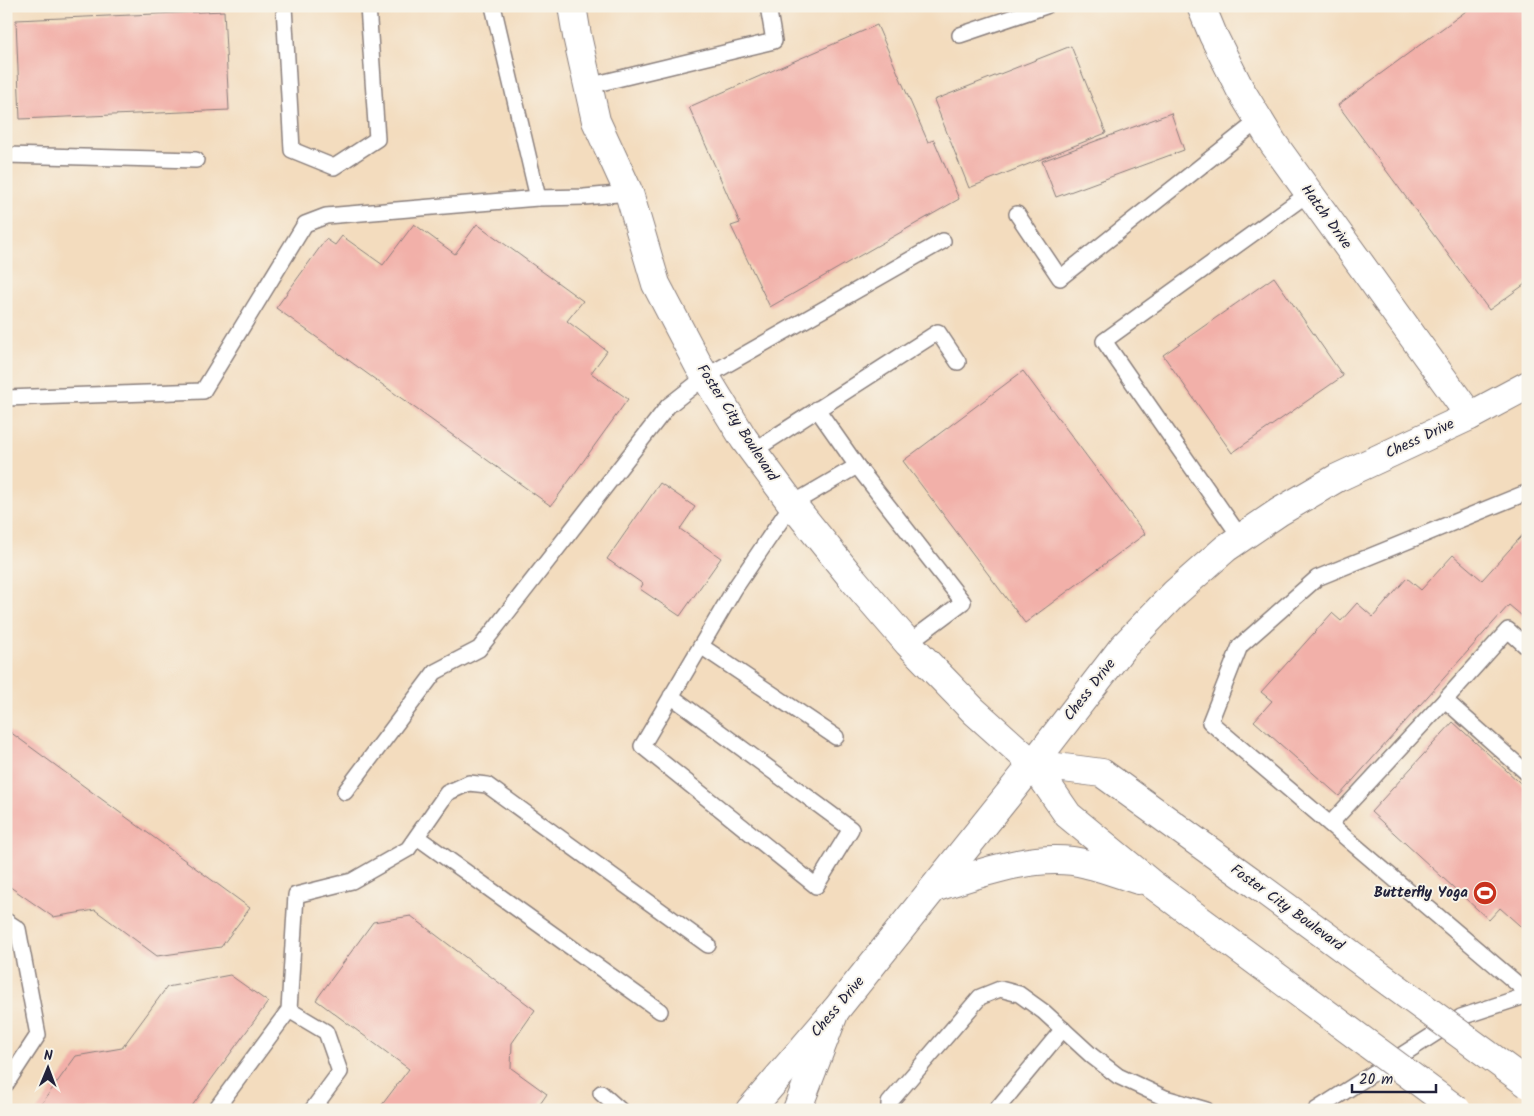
<svg xmlns="http://www.w3.org/2000/svg" width="1534" height="1116" font-family="Kalam,sans-serif">
<style>
.building{fill:#f2b0a9}
.lines{fill:none;stroke-linecap:round;stroke-linejoin:round}
.service-casing{stroke:#8a7f7c;stroke-width:18}
.minor-casing{stroke:#8a7f7c;stroke-width:30}
.primary-casing{stroke:#8a7f7c;stroke-width:30}
.motorway-casing{stroke:#8a7f7c;stroke-width:30}
.service{stroke:#fff;stroke-width:15}
.minor{stroke:#fff;stroke-width:28}
.primary{stroke:#fff;stroke-width:28}
.motorway{stroke:#fff;stroke-width:28}
.primary-bridge-casing{stroke:#8a7f7c;stroke-width:30;stroke-linecap:butt}
.primary-bridge{stroke:#fff;stroke-width:28}
.labels{text-anchor:middle;dominant-baseline:central;stroke-width:4;stroke-linejoin:round;paint-order:stroke}
.street-label{font-size:15px;fill:#22223b;stroke:#f7f3e8}
.poi-label{font-size:15px;font-weight:bold;fill:#22223b;stroke:#f7f3e8;text-anchor:end}
</style>
<rect width="100%" height="100%" fill="#f7f3e8"/>
<filter id="ink" filterUnits="userSpaceOnUse"><feTurbulence type="fractalNoise" baseFrequency=".02" numOctaves="2"/><feDisplacementMap in="SourceGraphic" scale="10" xChannelSelector="R" yChannelSelector="G"/><feConvolveMatrix kernelMatrix="1 2 1 2 8 2 1 2 1" color-interpolation-filters="sRGB"/></filter>
<filter id="wash" filterUnits="userSpaceOnUse"><feTurbulence type="fractalNoise" baseFrequency=".0096" numOctaves="4" result="noise"/><feDisplacementMap in="SourceGraphic" scale="20" xChannelSelector="R" yChannelSelector="G"/><feGaussianBlur stdDeviation="1.12" result="paint"/><feColorMatrix in="noise" values="0 0 0 0 0 0 0 0 0 0 0 0 0 0 0 0 0 1.4 0 .05"/><feComposite in="paint" operator="in"/></filter>
<g filter="url(#wash)">
<rect width="100%" height="100%" fill="#f3dcbe"/>
<g id="blocks">
<g class="building">
<path d="M1473,6H1528V282L1489,310L1338,105Z"/>
<path d="M224,11L229,110L20,119L16,20Z"/>
<path d="M877,25L928,142L934,140L959,199L770,307L731,226L740,223L689,107Z"/>
<path d="M1071,46L1106,133L969,188L934,100Z"/>
<path d="M1171,113L1184,150L1056,197L1042,161Z"/>
<path d="M414,224L455,254L477,224L583,301L567,321L607,351L591,373L628,399L551,506L276,308L326,239L335,245L342,236L383,265Z"/>
<path d="M1274,277L1343,376L1232,453L1163,355Z"/>
<path d="M1023,371L1145,534L1025,623L903,461Z"/>
<path d="M660,483L695,507L680,529L721,558L680,616L640,589L643,584L607,559Z"/>
<path d="M1528,529V621L1509,605L1339,796L1254,721L1272,701L1261,692L1332,613L1341,621L1357,603L1373,617L1407,578L1421,590L1453,555L1482,580Z"/>
<path d="M1453,722L1528,790V933L1500,908L1489,920L1371,812Z"/>
<path d="M6,729L250,908L221,947L157,956L95,910L53,917L6,884Z"/>
<path d="M411,916L535,1010L512,1043L511,1068L547,1094L536,1110H378L409,1069L316,1000L373,922Z"/>
<path d="M230,975L268,1002L189,1110H37L76,1056L122,1048L167,987Z"/>
</g>
</g>
</g>
<g filter="url(#ink)">
<use href="#blocks" fill-opacity="0" stroke="#8a7f7c" stroke-width="1"/>
<g class="lines">
<g class="service-casing">
<g id="service">
<path d="M284,6L292,150L334,167L377,139L368,6"/>
<path d="M493,6L538,198"/>
<path d="M960,35L1046,6"/>
<path d="M588,86L774,41L768,6"/>
<path d="M6,155L196,160"/>
<path d="M1017,214L1060,278L1259,120"/>
<path d="M6,398L203,391L305,224L326,216L538,198L584,197L629,193"/>
<path d="M817,409L857,466"/>
<path d="M753,451L938,332L958,362"/>
<path d="M1528,492L1317,578L1240,646L1210,722L1528,993"/>
<path d="M1241,538L1104,341L1309,193"/>
<path d="M701,646L836,737"/>
<path d="M1528,648L1508,630L1445,700L1528,774"/>
<path d="M671,696L851,829L816,886L642,746L735,588L792,504L857,466L963,602L908,643"/>
<path d="M345,792L435,672L479,649L668,406L705,377L943,241"/>
<path d="M1330,824L1445,700"/>
<path d="M417,837L660,1011"/>
<path d="M6,921L18,929L38,1035L6,1084"/>
<path d="M289,1010L326,1032L340,1072L312,1110"/>
<path d="M601,1093L620,1110"/>
<path d="M215,1110L289,1010L296,895L352,881L408,849L447,793L469,783L487,785L708,945"/>
<path d="M889,1110V1103L980,997L1000,989L1019,994L1044,1012L1092,1056L1118,1076L1165,1098L1206,1110"/>
<path d="M996,1110L1063,1029"/>
<path d="M1316,1110L1461,1017L1528,995"/>
</g>
</g>
<g class="minor-casing">
<g id="minor">
<path d="M1201,6L1213,35L1240,89L1273,143L1470,416"/>
<path d="M1033,764L1123,647L1175,593L1226,548L1279,512L1337,478L1470,416L1528,385"/>
</g>
</g>
<g class="primary-casing">
<g id="primary">
<path d="M572,6L577,36L596,121L629,193L656,284L699,366L744,439L792,504L851,577L908,643L974,711L1033,764L1068,815L1153,885L1211,928"/>
<path d="M1033,764L1102,773L1258,886"/>
<path d="M934,888C980,873 1039,851 1087,864C1105,868 1122,875 1138,880"/>
<path d="M750,1110L835,1011L1033,764"/>
</g>
</g>
<g class="motorway-casing">
<path id="motorway" d="M797,1110L835,1011"/>
</g>
<use href="#service" class="service"/>
<use href="#minor" class="minor"/>
<use href="#primary" class="primary"/>
<use href="#motorway" class="motorway"/>
<g class="primary-bridge-casing">
<g id="primary-bridge">
<path d="M1258,886L1528,1084"/>
<path d="M1211,928L1457,1110"/>
</g>
</g>
<use href="#primary-bridge" class="primary-bridge"/>
</g>
</g>
<defs>
<g id="stadium-disc" transform="scale(1.25)"><circle r="9.5" fill="#c8321e" stroke="#f7f3e8"/><path d="M0-5a6.5 5 0 1 0 0 10a6.5 5 0 1 0 0-10ZM-3.5-1.8h7v3.6h-7Z" fill="#fff"/></g>
</defs>
<g fill-rule="evenodd">
<use href="#stadium-disc" x="1485" y="893"/>
</g>
<g class="labels">
<g class="street-label">
<text transform="translate(1326 217) rotate(54)">Hatch Drive</text>
<text transform="translate(737 423) rotate(57)">Foster City Boulevard</text>
<text transform="translate(1420 439) rotate(-25)">Chess Drive</text>
<text transform="translate(1090 690) rotate(-52)">Chess Drive</text>
<text transform="translate(1287 908) rotate(36)">Foster City Boulevard</text>
<text transform="translate(838 1007) rotate(-50)">Chess Drive</text>
</g>
<g class="poi-label">
<text x="1468" y="893">Butterfly Yoga</text>
</g>
</g>
<rect width="1534" height="1116" fill="none" stroke="#f7f3e8" stroke-width="25"/>
<g transform="translate(48 1068) rotate(1)" stroke="#f7f3e8" stroke-width="4" paint-order="stroke">
<path d="M0-4L9 19L0 12L-9 19Z" fill="#22223b"/>
<text y="-8" font-size="14" font-weight="bold" text-anchor="middle" fill="#22223b">N</text>
</g>
<path d="M1352 1084v8h84v-8" fill="none" stroke="#22223b" stroke-width="2.5"/>
<text x="1359" y="1084" font-size="15" fill="#22223b" stroke="#f7f3e8" stroke-width="4" paint-order="stroke">20 m</text>
</svg>
